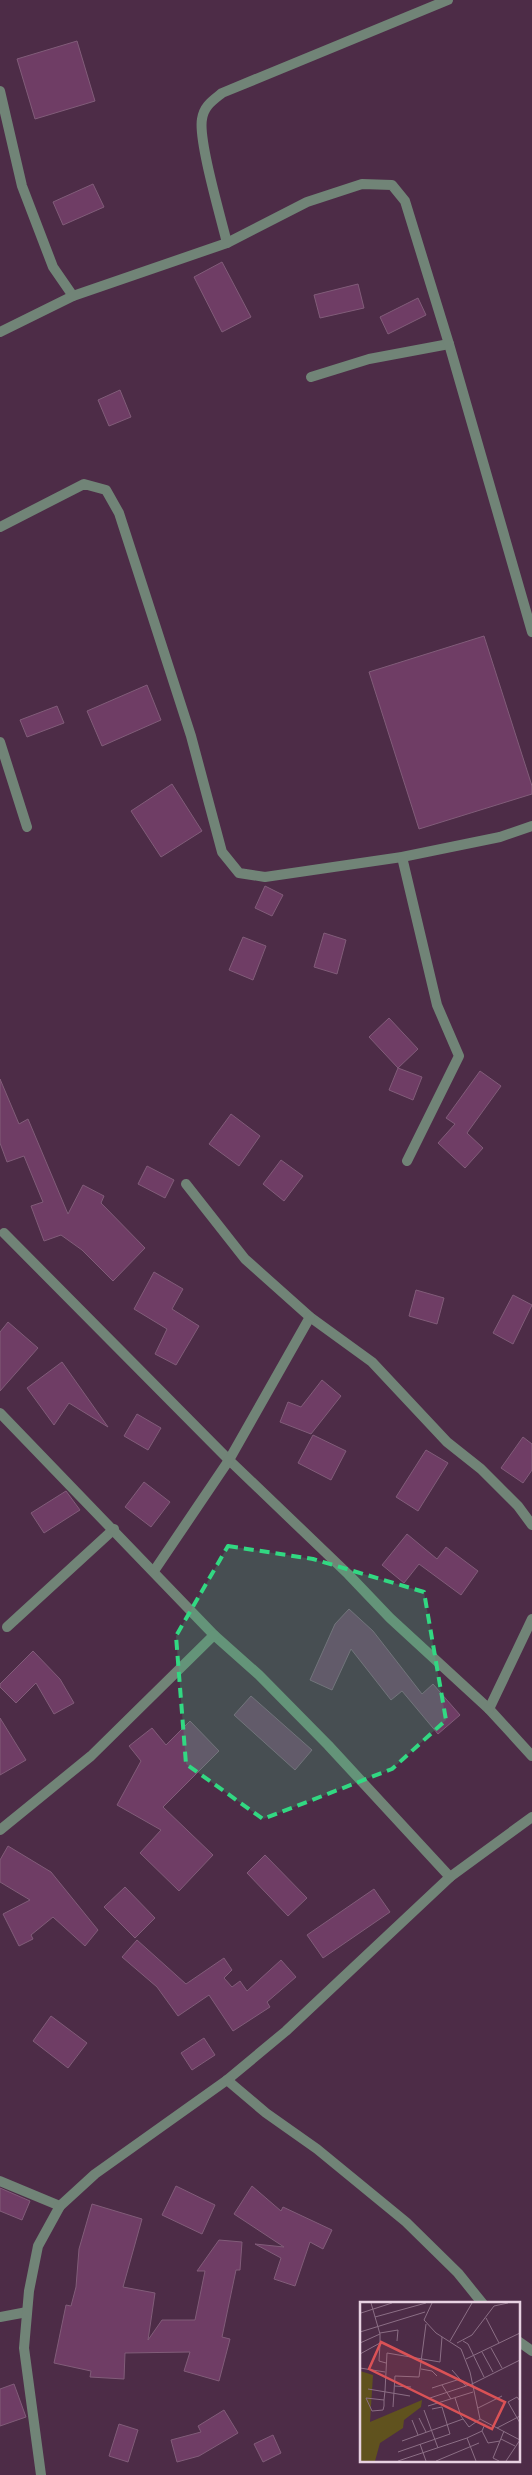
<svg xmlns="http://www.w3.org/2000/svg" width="532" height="2475" font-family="'PT Serif',serif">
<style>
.building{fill:#6f3d65;stroke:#815c79}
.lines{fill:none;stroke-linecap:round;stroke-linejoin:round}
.lane{stroke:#718477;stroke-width:10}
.street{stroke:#718477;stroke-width:10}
.marked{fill:#32d882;fill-opacity:0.2;stroke:#32d882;stroke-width:4;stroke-dasharray:10 6;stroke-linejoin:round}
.inset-road{fill:none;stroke:#8b6e85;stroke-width:1}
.view{fill:#da5256;fill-opacity:0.15;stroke:#da5256;stroke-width:2.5}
.inset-edge{fill:none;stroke:#e8d2e2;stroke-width:2.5}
</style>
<rect width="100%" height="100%" fill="#4d2c47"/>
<g class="building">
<path d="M77,41L95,101L35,119L17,59Z"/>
<path d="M93,184L104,207L63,225L53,202Z"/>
<path d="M222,262L251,317L222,332L194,277Z"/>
<path d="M358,284L364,308L320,318L314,295Z"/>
<path d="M418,298L426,315L388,334L380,317Z"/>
<path d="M120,390L131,417L109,426L98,400Z"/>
<path d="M484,636L532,786V794L419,829L369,672Z"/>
<path d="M147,685L161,720L102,746L87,711Z"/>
<path d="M57,706L64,723L27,737L20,720Z"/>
<path d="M172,784L202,831L161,857L131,811Z"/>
<path d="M265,886L283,895L272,916L255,908Z"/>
<path d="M324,933L346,940L337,974L314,967Z"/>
<path d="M243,937L266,946L253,980L229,970Z"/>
<path d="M389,1018L418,1049L398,1068L369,1037Z"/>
<path d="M398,1068L422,1077L413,1100L389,1090Z"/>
<path d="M480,1071L501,1086L467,1133L483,1148L465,1168L438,1143L455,1124L446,1118Z"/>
<path d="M0,1079L19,1124L28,1119L68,1214L83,1185L104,1196L101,1203L145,1248L113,1281L82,1250L61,1235L44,1241L31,1206L43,1202L24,1156L7,1162L0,1143Z"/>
<path d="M231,1114L260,1136L239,1166L209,1144Z"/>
<path d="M281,1160L303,1176L284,1201L263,1184Z"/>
<path d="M147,1166L174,1180L165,1198L138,1184Z"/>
<path d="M154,1272L183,1289L172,1309L199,1326L176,1365L155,1354L167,1329L134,1309Z"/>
<path d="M416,1290L444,1298L437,1324L409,1316Z"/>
<path d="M513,1295L532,1305L513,1344L493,1333Z"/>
<path d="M8,1322L38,1348L0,1391V1332Z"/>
<path d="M62,1362L108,1427L69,1403L54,1425L27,1388Z"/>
<path d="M322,1380L341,1396L311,1434L280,1422L288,1402L301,1407Z"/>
<path d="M137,1414L161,1428L148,1450L124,1436Z"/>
<path d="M313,1435L346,1451L331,1480L298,1463Z"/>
<path d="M523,1437L532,1444V1470L523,1483L501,1468Z"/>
<path d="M426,1450L448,1463L418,1511L396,1497Z"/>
<path d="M144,1482L170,1502L151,1527L125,1507Z"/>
<path d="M66,1491L80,1510L44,1533L31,1513Z"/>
<path d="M407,1534L437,1559L446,1547L478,1571L461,1595L419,1564L404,1583L382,1565Z"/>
<path d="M349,1609L373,1631L422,1694L433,1684L460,1715L438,1734L402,1691L391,1700L351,1649L332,1690L310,1680L335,1624Z"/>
<path d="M33,1651L60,1679L74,1703L54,1714L36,1683L16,1703L0,1687V1684Z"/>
<path d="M251,1696L312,1750L295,1770L234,1715Z"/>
<path d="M0,1718L26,1760L0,1775Z"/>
<path d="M190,1721L219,1751L163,1807L213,1855L179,1891L140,1853L161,1830L117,1805L141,1761L129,1746L152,1728L166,1745Z"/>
<path d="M8,1846L51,1872L98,1930L85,1946L53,1917L31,1935L33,1939L19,1946L3,1914L30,1900L0,1882V1860Z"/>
<path d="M265,1855L307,1898L288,1916L247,1873Z"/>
<path d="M125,1887L155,1918L135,1938L104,1907Z"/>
<path d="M374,1889L390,1912L323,1958L307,1935Z"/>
<path d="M137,1940L186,1984L224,1958L232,1970L224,1978L232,1987L240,1981L247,1991L281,1960L296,1977L267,2002L270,2007L233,2031L209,1995L178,2016L157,1987L122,1957Z"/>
<path d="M51,2016L87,2043L68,2068L33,2041Z"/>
<path d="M204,2038L215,2055L192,2070L181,2053Z"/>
<path d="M176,2186L215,2205L202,2234L162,2215Z"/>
<path d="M252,2186L281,2211L283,2207L332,2230L323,2249L310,2242L295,2286L274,2279L281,2258L255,2244L284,2247L234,2214Z"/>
<path d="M0,2188L30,2201L22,2220L0,2211Z"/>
<path d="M92,2204L142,2219L123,2287L155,2293L148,2340L162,2320H195L205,2271H197L219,2240L242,2242L240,2270H236L222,2337L230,2339L219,2381L184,2371L190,2352L125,2353L124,2379L90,2377L91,2371L54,2363L66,2305L71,2306L76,2287L79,2249Z"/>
<path d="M14,2384L26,2417L0,2426V2389Z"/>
<path d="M224,2410L238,2433L199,2456L177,2462L171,2440L201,2432L198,2426Z"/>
<path d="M119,2424L138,2430L128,2462L109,2456Z"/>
<path d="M273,2435L281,2453L263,2462L254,2444Z"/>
</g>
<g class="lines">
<g class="lane">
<path d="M311,377L369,359L449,344"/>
<path d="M7,1627L114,1529"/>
</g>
<g class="street">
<path d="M0,91L22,186L53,267L73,296"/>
<path d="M227,243C221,218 198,140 202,119C204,106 212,101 222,93L448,0"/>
<path d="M0,332L73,296L227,243L307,202L362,184L392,185L405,201L449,344L532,632"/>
<path d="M0,527L84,484L106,490L119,513L191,736L222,852L239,873L265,877L402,857L500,837L532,826"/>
<path d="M0,742L27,827"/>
<path d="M402,857L437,1005L459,1056L407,1161"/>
<path d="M186,1184L245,1259L310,1317L372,1362L447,1442L481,1469L518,1506L532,1525"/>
<path d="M4,1233L229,1460L348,1574L390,1618L489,1709L532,1756"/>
<path d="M0,1413L214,1635L259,1675L328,1745L450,1877"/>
<path d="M154,1571L229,1460L310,1317"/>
<path d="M489,1709L532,1619"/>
<path d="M0,1830L91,1756L214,1635"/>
<path d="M227,2080L266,2113L317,2149L406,2222L458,2273L483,2304"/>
<path d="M0,2181L60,2206"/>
<path d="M0,2317L27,2312"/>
<path d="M518,2341L532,2351"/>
<path d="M41,2475L24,2348L29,2291L38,2246L60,2206L95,2174L227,2080L286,2031L450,1877L532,1817"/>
</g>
</g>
<path class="marked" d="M228,1546L313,1559L424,1592L446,1720L392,1769L263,1819L186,1764L176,1636Z"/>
<g transform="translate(360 2302)">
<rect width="160" height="160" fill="#4d2c47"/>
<path d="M0,69L13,73L10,120L62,98L61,105L44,118L43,126L20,141L15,159H0Z" fill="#60521e"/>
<path class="inset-road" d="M72,1L64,18L76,31L101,47L110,70L120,117L160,138L146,159M1,11L32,1M15,15L66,1M126,16L139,41M0,30L65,10M20,31L38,28L37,39M90,39L112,1M103,39L108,42L124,75M0,41L20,32L11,1M97,41L112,33L134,4L148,1M20,42L19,59L26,61M131,46L142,66M122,50L133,70M0,52L20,41V32M106,57L160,31M0,66L25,70M61,67L72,69L77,74M92,68L106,84M82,83L91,97M35,84L51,85M72,86L100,77M8,87L50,94M70,96L112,82L160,58M95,96L101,114L109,125L120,117M24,98L6,96L12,109L23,108L24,104V98L25,89L27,51L80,60L82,35M160,99L157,95L148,100L160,121M68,104L113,90M33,105L35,74L59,75L66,22M118,106L142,94M64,108L78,146M59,116L66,130M52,118L58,133M137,126L160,114M122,129L128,141L140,139M107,136L116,159M141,137L155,144M42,139L103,117M60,142L66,159M38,150L90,132L82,105L72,107M38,159L107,136L122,129L125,122M76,159L119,141M139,159L133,156L144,129"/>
<path class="view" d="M21,40L145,100L132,127L9,67Z"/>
<rect width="160" height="160" class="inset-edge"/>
</g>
</svg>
